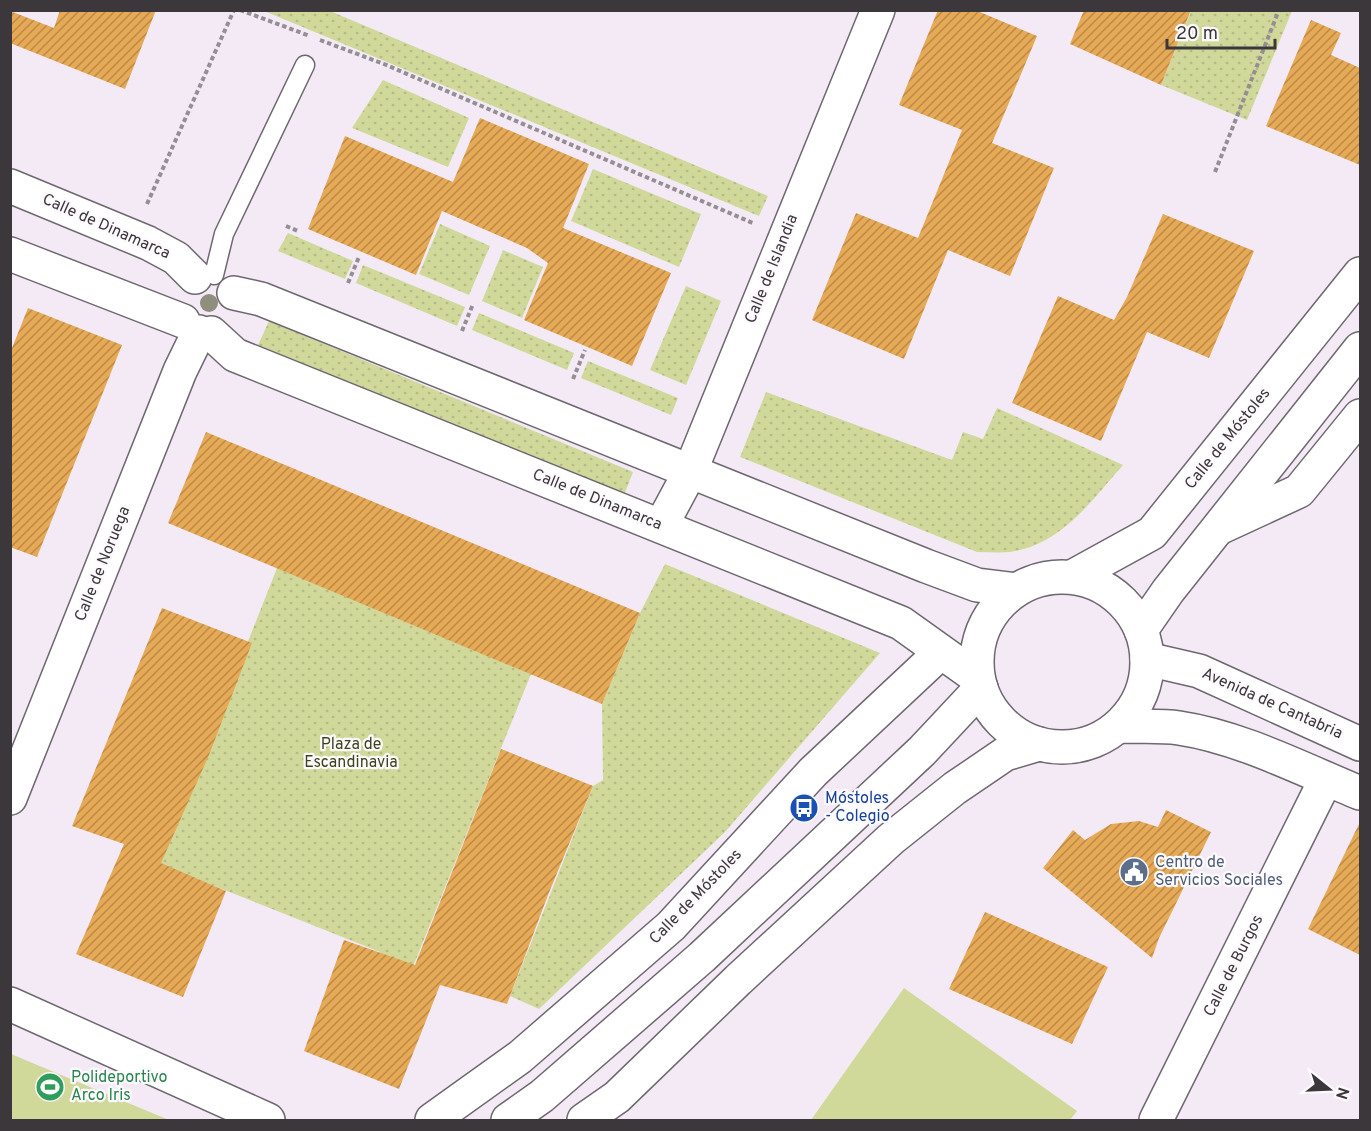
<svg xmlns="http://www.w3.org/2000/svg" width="1371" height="1131" font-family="Overpass,sans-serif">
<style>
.grass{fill:#d0d99a}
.park{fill:url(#park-dots)}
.building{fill:url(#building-hatch)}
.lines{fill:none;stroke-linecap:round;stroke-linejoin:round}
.lane-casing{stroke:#6e6770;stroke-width:21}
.street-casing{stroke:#6e6770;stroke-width:36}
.secondary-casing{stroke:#6e6770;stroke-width:36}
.primary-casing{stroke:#6e6770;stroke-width:36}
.path{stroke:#958e95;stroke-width:4;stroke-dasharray:4.5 3;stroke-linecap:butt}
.lane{stroke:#fff;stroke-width:18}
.street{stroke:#fff;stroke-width:33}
.secondary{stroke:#fff;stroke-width:33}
.primary{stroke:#fff;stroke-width:33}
.tree{fill:#908e7d}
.labels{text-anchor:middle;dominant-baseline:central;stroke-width:4.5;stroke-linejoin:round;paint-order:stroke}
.street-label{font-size:16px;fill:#3b373b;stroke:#fdfafe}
.park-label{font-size:16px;fill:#3f431b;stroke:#fdfafe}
.transit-label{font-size:16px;fill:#164399;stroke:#fdfafe;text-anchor:start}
.service-label{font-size:16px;fill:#4e5e75;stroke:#fdfafe;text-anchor:start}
.leisure-label{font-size:16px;fill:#27864d;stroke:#fdfafe;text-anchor:start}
</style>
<defs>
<pattern id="park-dots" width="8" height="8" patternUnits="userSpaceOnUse" patternTransform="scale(1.5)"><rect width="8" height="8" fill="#d0d99a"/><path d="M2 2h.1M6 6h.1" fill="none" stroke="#b4bb86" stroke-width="1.8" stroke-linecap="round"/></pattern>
<pattern id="building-hatch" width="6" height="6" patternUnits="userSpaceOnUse" patternTransform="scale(1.5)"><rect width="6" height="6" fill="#e6a956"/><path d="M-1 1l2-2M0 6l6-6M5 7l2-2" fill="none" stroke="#bc8a48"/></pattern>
</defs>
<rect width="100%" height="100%" fill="#f4eaf5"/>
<g class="grass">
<path d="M904,988L1077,1111L1070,1120H811Z"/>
<path d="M11,1054L169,1120H11Z"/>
</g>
<g class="park">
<path d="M264,11H330L768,196L759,216Z"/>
<path d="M1191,11H1292L1247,120L1161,85Z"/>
<path d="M383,80L469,118L448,167L352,128Z"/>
<path d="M593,169L701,214L679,267L571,221Z"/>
<path d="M440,224L490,246L469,295L419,274Z"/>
<path d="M288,233L353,261L345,279L278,251Z"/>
<path d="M503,250L543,267L522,318L482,301Z"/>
<path d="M363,265L465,307L457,326L356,283Z"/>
<path d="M686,286L721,301L686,385L650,370Z"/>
<path d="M479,313L574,353L567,370L472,330Z"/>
<path d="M269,321L633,472L624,495L258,345Z"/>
<path d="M588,361L678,398L671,415L581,378Z"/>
<path d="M766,392L952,460L963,432L983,439L997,408L1123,465C1092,500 1061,545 1010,552C1000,553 988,552 977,552L740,457Z"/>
<path d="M665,564L880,653L725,832L539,1009L510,996L593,786L603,780L602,704L640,613Z"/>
<path d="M277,568L531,674L402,994L380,952L192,877L150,889Z"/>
</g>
<g class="building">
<path d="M60,10H156L125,89L10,43V11L54,28Z"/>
<path d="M938,10H975L1037,36L992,143L1054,168L1010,276L948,250L904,359L812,320L856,213L918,238L962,130L899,105Z"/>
<path d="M1084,10H1191L1161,85L1070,44Z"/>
<path d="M1311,20L1341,33L1331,55L1360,68V165L1266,126Z"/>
<path d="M480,118L589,164L563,228L671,273L632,366L524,320L548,263L527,248L442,211L416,275L308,229L345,136L453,182Z"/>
<path d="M1163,214L1254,251L1209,358L1147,332L1101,441L1012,403L1058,296L1114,320L1127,297Z"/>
<path d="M28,308L122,345L37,557L10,547V353Z"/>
<path d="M206,432L640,613L602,704L168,523Z"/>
<path d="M162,608L252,643L209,755L161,863L226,891L183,997L76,954L124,844L72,826Z"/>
<path d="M501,749L593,786L548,895L507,1004L440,985L399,1089L304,1051L344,940L415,965Z"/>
<path d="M1166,810L1211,832L1159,938L1152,958L1043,868L1073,830L1085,840L1111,824L1139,821L1158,827Z"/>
<path d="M1360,822V955L1308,929Z"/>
<path d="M985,912L1108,967L1072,1044L949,989Z"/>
</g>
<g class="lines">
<g class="lane-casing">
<path id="lane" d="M214,275L224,234L305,65"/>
</g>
<g class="street-casing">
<g id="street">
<path d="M661,526L690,472L878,10"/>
<path d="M1219,528L1299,491L1360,416"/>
<path d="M10,798L180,371L199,332"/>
<path d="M10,1004L268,1120"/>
<path d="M432,1120L520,1057L671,926L813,772L940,653"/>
<path d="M1156,1120L1326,779"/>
</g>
</g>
<g class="secondary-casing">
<g id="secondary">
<path d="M10,186L148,243L176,258L195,277"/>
<path d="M10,254L183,321"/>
<path d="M234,293L261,299L926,566L977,585L1016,590"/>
<path d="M211,333L235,355L901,623L978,678"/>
<path d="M1147,659L1199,671L1360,744"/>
<path d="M1119,726C1139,727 1160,725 1179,728C1240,737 1304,770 1360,793"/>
</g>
</g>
<g class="primary-casing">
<g id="primary">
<path d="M1072,577L1152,533L1360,274"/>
<circle cx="1062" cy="662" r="85"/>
<path d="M1141,630L1168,591L1360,349"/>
<path d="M508,1120L542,1096L702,957L922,751L981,688"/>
<path d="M584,1120L617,1097L738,980L891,839L955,788L1005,754L1039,744"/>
</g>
</g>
<g class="path">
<path d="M240,10L310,36"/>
<path d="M320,40L384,64L755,224"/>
<path d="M1215,172L1279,10"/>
<path d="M147,204L234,10"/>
<path d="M286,226L298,231"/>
<path d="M348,283L359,257"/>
<path d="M462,331L473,304"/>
<path d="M573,379L585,350"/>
</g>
<use href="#lane" class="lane"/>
<use href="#street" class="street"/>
<use href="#secondary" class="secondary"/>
<use href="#primary" class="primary"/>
</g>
<circle class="tree" cx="209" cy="303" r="9"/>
<defs>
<g id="bus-disc" transform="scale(1.5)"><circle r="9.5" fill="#1a4fb4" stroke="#fdfafe"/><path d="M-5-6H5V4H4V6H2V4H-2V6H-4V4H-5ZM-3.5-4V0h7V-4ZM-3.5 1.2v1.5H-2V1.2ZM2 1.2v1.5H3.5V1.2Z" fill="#fff"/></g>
<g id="civic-disc" transform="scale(1.5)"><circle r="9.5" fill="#5c6f8a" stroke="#fdfafe"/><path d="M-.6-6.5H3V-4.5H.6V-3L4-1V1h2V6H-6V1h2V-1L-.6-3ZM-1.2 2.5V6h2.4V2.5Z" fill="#fff"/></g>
<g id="stadium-disc" transform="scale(1.5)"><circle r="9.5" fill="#2e9e5b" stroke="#fdfafe"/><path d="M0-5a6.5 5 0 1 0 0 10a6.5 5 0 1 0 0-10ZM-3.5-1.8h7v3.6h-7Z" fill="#fff"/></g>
</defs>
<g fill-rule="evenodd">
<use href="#bus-disc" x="804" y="808"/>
<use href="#civic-disc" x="1134" y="872"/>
<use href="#stadium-disc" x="50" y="1087"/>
</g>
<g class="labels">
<g class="street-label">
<text transform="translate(106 227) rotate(24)">Calle de Dinamarca</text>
<text transform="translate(772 269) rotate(-68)">Calle de Islandia</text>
<text transform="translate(1228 439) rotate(-51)">Calle de Móstoles</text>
<text transform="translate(597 500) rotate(22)">Calle de Dinamarca</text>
<text transform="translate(103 564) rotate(-68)">Calle de Noruega</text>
<text transform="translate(1272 704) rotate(24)">Avenida de Cantabria</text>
<text transform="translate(696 897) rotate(-46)">Calle de Móstoles</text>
<text transform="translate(1234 966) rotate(-63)">Calle de Burgos</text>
</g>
<g class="park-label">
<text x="351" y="745">Plaza de<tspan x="351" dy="18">Escandinavia</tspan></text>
</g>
<g class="transit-label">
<text x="825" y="799">Móstoles<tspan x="825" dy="18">- Colegio</tspan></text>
</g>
<g class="service-label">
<text x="1155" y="863">Centro de<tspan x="1155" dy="18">Servicios Sociales</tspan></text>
</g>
<g class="leisure-label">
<text x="71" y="1078">Polideportivo<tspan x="71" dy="18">Arco Iris</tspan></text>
</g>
</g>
<rect width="1371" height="1131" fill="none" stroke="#3b373b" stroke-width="24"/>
<g transform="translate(1329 1089) rotate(108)" stroke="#fdfafe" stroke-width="4.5" paint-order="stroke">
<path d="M0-4.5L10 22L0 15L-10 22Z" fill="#3b373b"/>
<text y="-9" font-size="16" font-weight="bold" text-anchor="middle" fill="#3b373b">N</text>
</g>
<path d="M1167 39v9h108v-9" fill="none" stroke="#3b373b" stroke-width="3"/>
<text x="1176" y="39" font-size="18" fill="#3b373b" stroke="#fdfafe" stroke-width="4.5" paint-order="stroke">20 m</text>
</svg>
